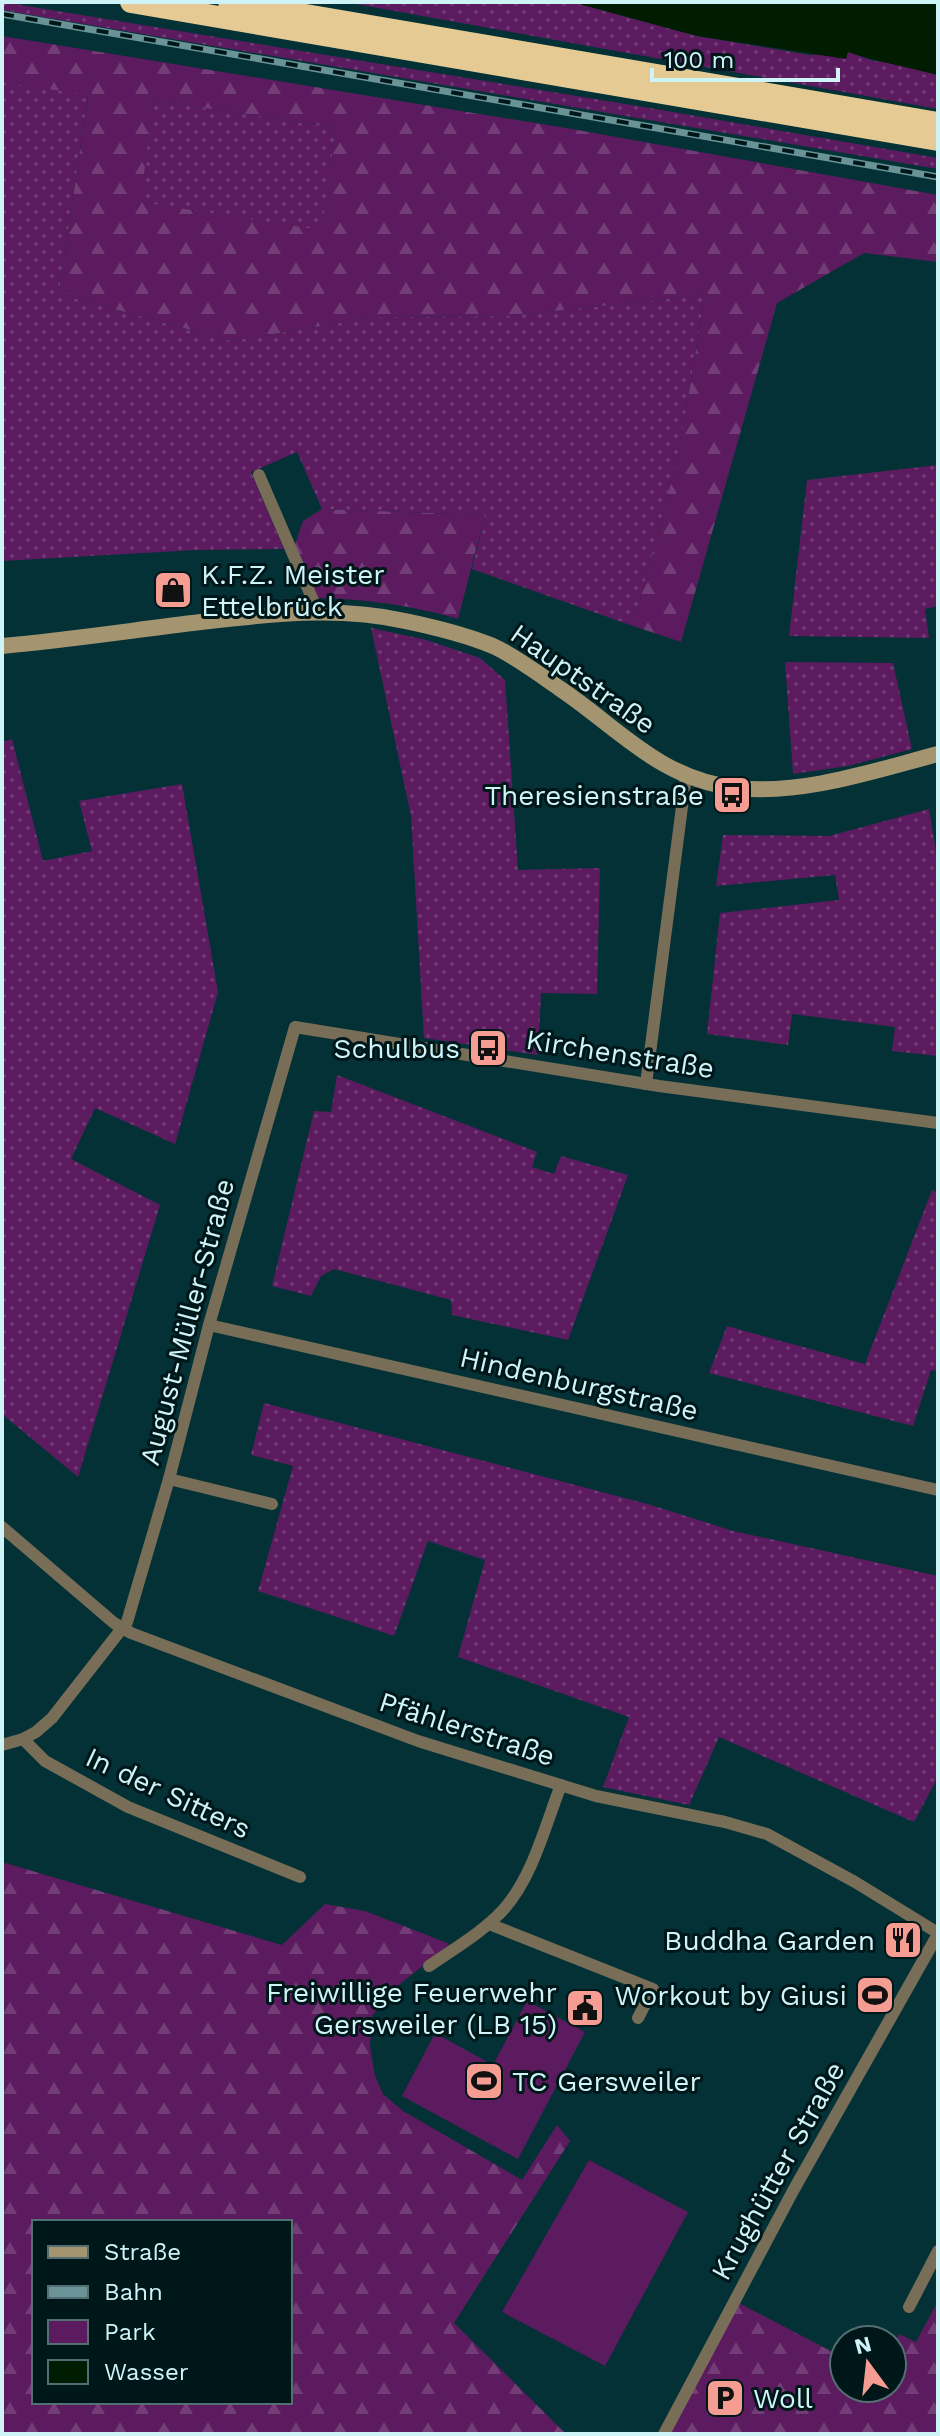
<svg xmlns="http://www.w3.org/2000/svg" width="940" height="2436" font-family="'Work Sans',sans-serif">
<style>
.green{fill:url(#green-dots)}
.forest{fill:url(#forest-firs);fill-rule:evenodd}
.pitch{fill:#5c1b5f}
.water{fill:#001d02}
.lines{fill:none;stroke-linecap:round;stroke-linejoin:round}
.minor{stroke:#786e58;stroke-width:12}
.secondary{stroke:#a49470;stroke-width:16}
.motorway{stroke:#e5cb93;stroke-width:22}
.rail-casing{stroke:#699397;stroke-width:7}
.rail{stroke:#00171a;stroke-width:4;stroke-dasharray:12;stroke-linecap:butt}
.labels{text-anchor:middle;dominant-baseline:central;stroke-width:6;stroke-linejoin:round;paint-order:stroke}
.poi-label{font-size:28px;fill:#cef4f8;stroke:#00171a;text-anchor:end}
.street-label{font-size:28px;fill:#cef4f8;stroke:#00171a}
</style>
<defs>
<pattern id="green-dots" width="8" height="8" patternUnits="userSpaceOnUse" patternTransform="scale(2)"><rect width="8" height="8" fill="#5c1b5f"/><path d="M2 2h.1M6 6h.1" fill="none" stroke="#723d77" stroke-width="1.8" stroke-linecap="round"/></pattern>
<pattern id="forest-firs" width="22" height="20" patternUnits="userSpaceOnUse" patternTransform="scale(2)"><rect width="22" height="20" fill="#5c1b5f"/><path d="M5 1l3.5 6h-7zM16 11l3.5 6h-7z" fill="#723d77"/></pattern>
</defs>
<rect width="100%" height="100%" fill="#033136"/>
<g class="green">
<path d="M2,2L644,107L938,158V169L2,10Z"/>
<path d="M345,2H572L697,36L810,55L848,52L874,61L885,62L938,75V109Z"/>
<path d="M2,82L88,94L60,287L74,298L231,341L375,317L507,316L705,295L679,453L633,626L472,569L485,515L322,509L297,452L251,472L284,549L196,550L2,561Z"/>
<path d="M154,100L336,128L321,231L139,202Z"/>
<path d="M938,465V606L925,609L929,638L789,636L807,480Z"/>
<path d="M371,628L423,639L480,658L505,680L518,870L600,868L597,994L541,993L538,1055L424,1038L411,816Z"/>
<path d="M785,662L893,663L912,749L848,766L793,774Z"/>
<path d="M12,739L43,861L92,851L79,801L182,784L218,992L175,1144L95,1108L71,1159L160,1205L78,1477L2,1414V742Z"/>
<path d="M929,809L938,865V1056L892,1051L895,1027L792,1014L788,1045L707,1034L720,913L839,900L835,875L716,886L723,835L829,836Z"/>
<path d="M337,1075L537,1152L532,1167L554,1174L561,1156L628,1175L568,1340L452,1315L451,1300L334,1269L321,1276L311,1296L272,1286L314,1111L331,1112Z"/>
<path d="M932,1190L938,1193V1371L931,1370L913,1426L709,1373L727,1326L865,1364Z"/>
<path d="M264,1403L651,1505L733,1531L938,1576V1777L914,1822L719,1737L689,1805L603,1787L629,1717L458,1657L485,1560L428,1541L394,1636L258,1591L293,1466L251,1455Z"/>
</g>
<g class="forest">
<path d="M2,36L572,129L938,195V262L864,253L777,303L681,642L633,626L679,453L705,295L507,316L375,317L231,341L74,298L60,287L88,95L2,82ZM154,100L336,128L321,230L140,202Z"/>
<path d="M322,509L485,515L458,619C410,605 367,599 317,598L295,545L303,521Z"/>
<path d="M2,1862L282,1945L325,1904L365,1911L450,1944L395,1988L372,2016L370,2047L375,2076L383,2094L403,2111L522,2180L557,2125L570,2141L454,2323L566,2434H2ZM34,2222H290V2402H34Z"/>
<path d="M938,2301V2434H664L737,2302L844,2358V2388H892V2348L899,2334L916,2342Z"/>
</g>
<g class="pitch">
<path d="M527,2001L585,2032L518,2159L402,2096L435,2033L493,2065Z"/>
<path d="M589,2160L688,2212L605,2366L502,2312Z"/>
</g>
<path class="water" d="M572,2H938V75C908,67 877,62 848,52L846,59L697,36Z"/>
<g class="lines">
<g class="minor">
<path d="M259,475L318,612"/>
<path d="M646,1084L686,776"/>
<path d="M209,1325L938,1490"/>
<path d="M169,1479L272,1504"/>
<path d="M2,1527L114,1623L131,1633L418,1741L596,1796L725,1822L767,1834L855,1882L938,1933"/>
<path d="M23,1739L45,1761L128,1807L300,1877"/>
<path d="M2,1745L23,1739L36,1732L52,1718L127,1622L169,1479L209,1325L295,1027L659,1086L938,1123"/>
<path d="M489,1924L653,1989L638,2018"/>
<path d="M429,1966C455,1948 483,1932 504,1909C533,1876 545,1826 561,1785"/>
<path d="M909,2307L938,2251"/>
<path d="M664,2434L793,2191L938,1934"/>
</g>
<path class="secondary" d="M2,646C68,640 134,630 201,622C269,614 337,606 405,621C434,627 466,635 493,646C515,656 539,674 559,688C619,728 659,779 736,788C804,795 873,771 938,754"/>
<g class="motorway">
<path d="M131,2L938,140"/>
<path d="M229,2L938,123"/>
</g>
<g class="rail-casing">
<path id="rail" d="M2,14L938,177"/>
</g>
<use href="#rail" class="rail"/>
</g>
<defs>
<g id="shop-square" transform="scale(2)"><rect x="-9" y="-9" width="18" height="18" rx="4" fill="#f59c93" stroke="#00171a"/><path d="M-5-2.5h2.3a2.7 3.5 0 0 1 5.4 0H5L5.5 6h-11ZM-1.5-2.5h3a1.5 2.3 0 0 0-3 0Z" fill="#111"/></g>
<g id="bus-square" transform="scale(2)"><rect x="-9" y="-9" width="18" height="18" rx="4" fill="#f59c93" stroke="#00171a"/><path d="M-5-6H5V4H4V6H2V4H-2V6H-4V4H-5ZM-3.5-4V0h7V-4ZM-3.5 1.2v1.5H-2V1.2ZM2 1.2v1.5H3.5V1.2Z" fill="#111"/></g>
<g id="restaurant-square" transform="scale(2)"><rect x="-9" y="-9" width="18" height="18" rx="4" fill="#f59c93" stroke="#00171a"/><path d="M-5-6h1v4h1v-4h1v4h1v-4h1v5L-1.5 .5V6h-2V.5L-5-1ZM5-6V6H3V1.5H1.5Q1.5-4 5-6Z" fill="#111"/></g>
<g id="stadium-square" transform="scale(2)"><rect x="-9" y="-9" width="18" height="18" rx="4" fill="#f59c93" stroke="#00171a"/><path d="M0-5a6.5 5 0 1 0 0 10a6.5 5 0 1 0 0-10ZM-3.5-1.8h7v3.6h-7Z" fill="#111"/></g>
<g id="civic-square" transform="scale(2)"><rect x="-9" y="-9" width="18" height="18" rx="4" fill="#f59c93" stroke="#00171a"/><path d="M-.6-6.5H3V-4.5H.6V-3L4-1V1h2V6H-6V1h2V-1L-.6-3ZM-1.2 2.5V6h2.4V2.5Z" fill="#111"/></g>
<g id="parking-square" transform="scale(2)"><rect x="-9" y="-9" width="18" height="18" rx="4" fill="#f59c93" stroke="#00171a"/><path d="M-3.5-5.5H1a3.5 3.5 0 0 1 0 7H-1V5.5H-3.5ZM-1-3.4V-.6H.8a1.4 1.4 0 0 0 0-2.8Z" fill="#111"/></g>
</defs>
<g fill-rule="evenodd">
<use href="#shop-square" x="173" y="590"/>
<use href="#bus-square" x="732" y="795"/>
<use href="#bus-square" x="488" y="1048"/>
<use href="#restaurant-square" x="903" y="1940"/>
<use href="#stadium-square" x="875" y="1995"/>
<use href="#civic-square" x="585" y="2008"/>
<use href="#stadium-square" x="484" y="2081"/>
<use href="#parking-square" x="725" y="2398"/>
</g>
<g class="labels">
<g class="poi-label">
<text x="201" y="574" text-anchor="start">K.F.Z. Meister<tspan x="201" dy="32">Ettelbrück</tspan></text>
<text x="704" y="795">Theresienstraße</text>
<text x="460" y="1048">Schulbus</text>
<text x="875" y="1940">Buddha Garden</text>
<text x="557" y="1992">Freiwillige Feuerwehr<tspan x="557" dy="32">Gersweiler (LB 15)</tspan></text>
<text x="847" y="1995">Workout by Giusi</text>
<text x="512" y="2081" text-anchor="start">TC Gersweiler</text>
<text x="753" y="2398" text-anchor="start">Woll</text>
</g>
<g class="street-label">
<text transform="translate(583 679) rotate(35)">Hauptstraße</text>
<text transform="translate(620 1054) rotate(9)">Kirchenstraße</text>
<text transform="translate(187 1322) rotate(-75)">August-Müller-Straße</text>
<text transform="translate(579 1384) rotate(13)">Hindenburgstraße</text>
<text transform="translate(467 1729) rotate(18)">Pfählerstraße</text>
<text transform="translate(168 1793) rotate(25)">In der Sitters</text>
<text transform="translate(778 2171) rotate(-61)">Krughütter Straße</text>
</g>
</g>
<rect width="940" height="2436" fill="none" stroke="#cef4f8" stroke-width="8"/>
<rect x="32" y="2220" width="260" height="184" fill="#00171a" stroke="#526f73" stroke-width="2"/>
<rect x="48" y="2246" width="40" height="12" fill="#a49470" stroke="#526f73" stroke-width="2"/>
<text x="104" y="2260" font-size="24" fill="#cef4f8">Straße</text>
<rect x="48" y="2286" width="40" height="12" fill="#699397" stroke="#526f73" stroke-width="2"/>
<text x="104" y="2300" font-size="24" fill="#cef4f8">Bahn</text>
<rect x="48" y="2320" width="40" height="24" fill="#5c1b5f" stroke="#526f73" stroke-width="2"/>
<text x="104" y="2340" font-size="24" fill="#cef4f8">Park</text>
<rect x="48" y="2360" width="40" height="24" fill="#001d02" stroke="#526f73" stroke-width="2"/>
<text x="104" y="2380" font-size="24" fill="#cef4f8">Wasser</text>
<g transform="translate(868 2364) rotate(345)"><circle r="38" fill="#00171a" stroke="#526f73" stroke-width="2"/>
<path d="M0-6L14 30L0 20L-14 30Z" fill="#f59c93"/>
<text y="-12" font-size="22" font-weight="bold" text-anchor="middle" fill="#cef4f8">N</text>
</g>
<path d="M652 68v12h186v-12" fill="none" stroke="#cef4f8" stroke-width="4"/>
<text x="664" y="68" font-size="24" fill="#cef4f8" stroke="#00171a" stroke-width="6" paint-order="stroke">100 m</text>
</svg>
